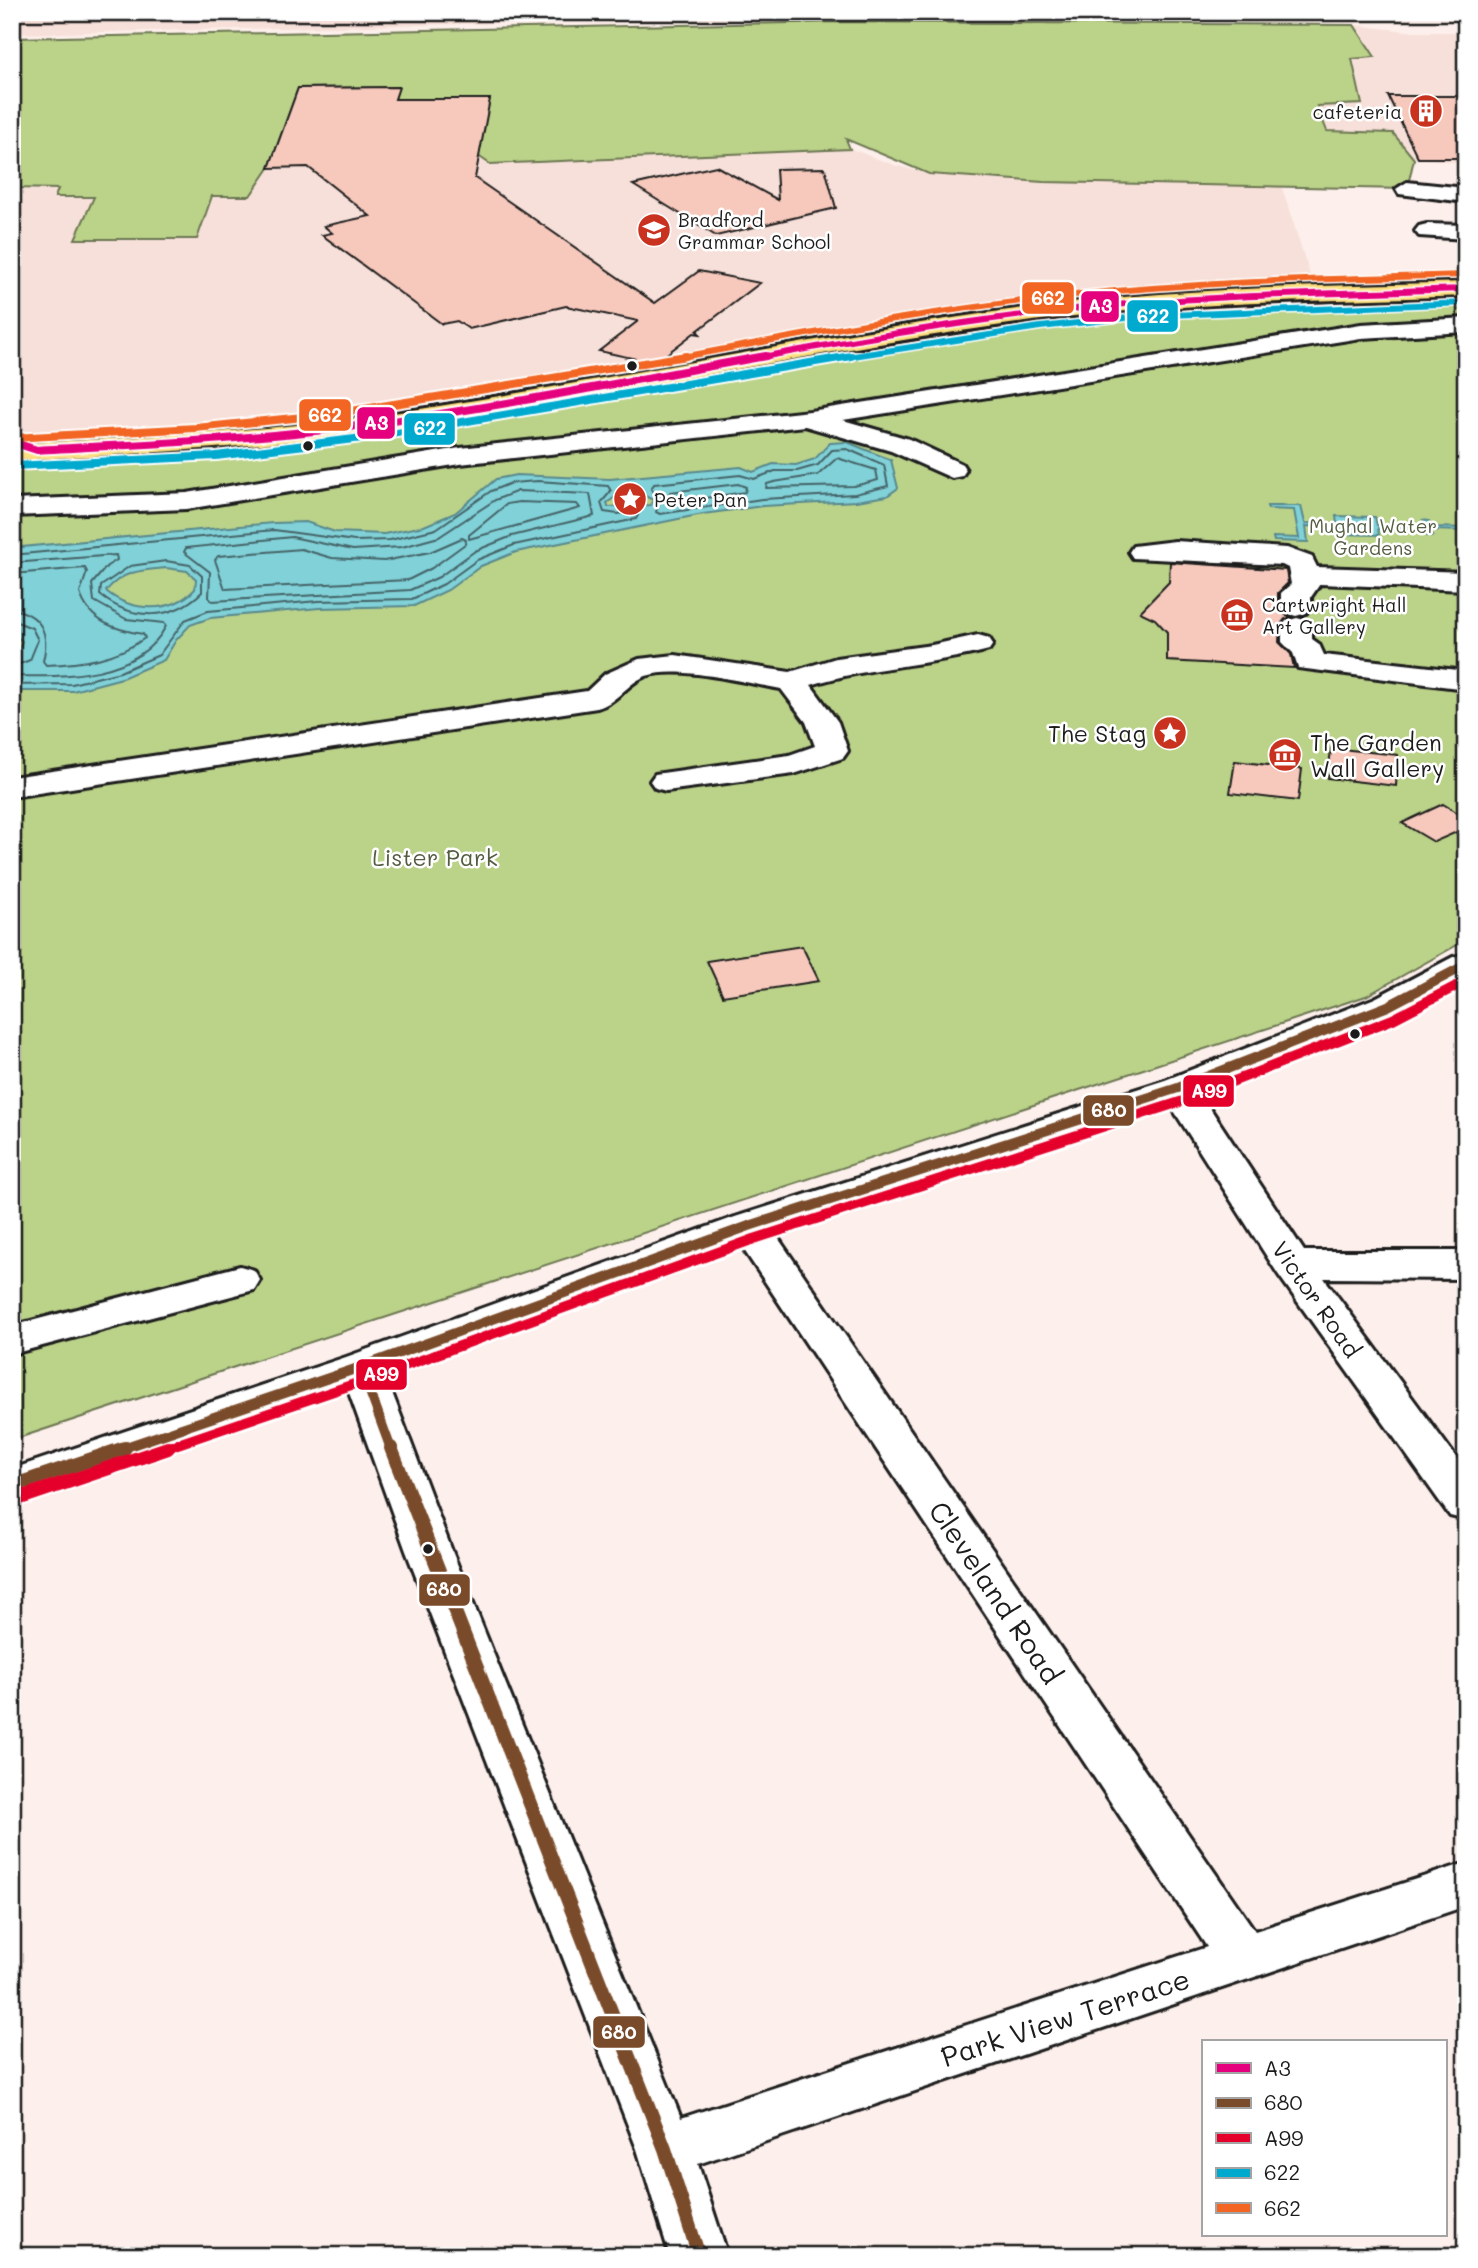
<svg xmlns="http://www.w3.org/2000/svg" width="1478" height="2268" font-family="Mali,sans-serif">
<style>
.built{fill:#f7e0d9}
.green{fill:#bbd289;stroke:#6c7752;stroke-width:2}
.water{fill:#80d1d8;stroke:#58898d;stroke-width:2;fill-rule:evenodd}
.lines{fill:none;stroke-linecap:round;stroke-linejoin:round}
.shore{stroke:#446467;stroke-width:2}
.building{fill:#f7c9bc;stroke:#1c1c1c;stroke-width:2}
.minor-casing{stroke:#1c1c1c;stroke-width:6}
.highway-casing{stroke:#1c1c1c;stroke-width:6}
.minor{fill:#fff;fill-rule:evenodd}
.highway{fill:#fddf80;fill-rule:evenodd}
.bus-1-far1-casing{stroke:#fff;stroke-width:9}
.bus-1-casing{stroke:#fff;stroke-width:12}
.bus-2-far1-casing{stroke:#fff;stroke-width:16}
.bus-2-casing{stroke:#fff;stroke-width:19}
.bus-3-far1-casing{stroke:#fff;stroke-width:16}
.bus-3-casing{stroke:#fff;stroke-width:19}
.bus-4-far1-casing{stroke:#fff;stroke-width:9}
.bus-4-casing{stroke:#fff;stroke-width:12}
.bus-5-far1-casing{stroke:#fff;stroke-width:9}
.bus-5-casing{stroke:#fff;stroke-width:12}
.bus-1-far1{stroke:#e5007d;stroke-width:6}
.bus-1{stroke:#e5007d;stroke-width:8}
.bus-2-far1{stroke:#7a4b2a;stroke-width:10}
.bus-2{stroke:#7a4b2a;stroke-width:14}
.bus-3-far1{stroke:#e4002b;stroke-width:10}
.bus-3{stroke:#e4002b;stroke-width:14}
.bus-4-far1{stroke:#00a9ce;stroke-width:6}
.bus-4{stroke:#00a9ce;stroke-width:8}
.bus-5-far1{stroke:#f26522;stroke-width:6}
.bus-5{stroke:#f26522;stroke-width:8}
.bus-dot{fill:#1c1c1c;stroke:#fff;stroke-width:2.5}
.labels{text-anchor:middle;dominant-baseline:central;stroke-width:5;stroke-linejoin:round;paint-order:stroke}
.far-poi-label{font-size:19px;fill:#1c1c1c;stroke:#fff;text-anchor:start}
.far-park-label{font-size:19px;fill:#545c42;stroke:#fff}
.poi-label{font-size:23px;fill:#1c1c1c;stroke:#fff;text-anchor:end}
.park-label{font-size:23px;fill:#545c42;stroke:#fff}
.street-label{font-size:23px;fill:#1c1c1c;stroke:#fff}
.near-street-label{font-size:28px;fill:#1c1c1c;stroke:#fff}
.line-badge{stroke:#fff;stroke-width:2.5}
.badge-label{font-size:19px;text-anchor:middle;font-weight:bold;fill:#fff}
</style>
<rect width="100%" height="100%" fill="#fdefeb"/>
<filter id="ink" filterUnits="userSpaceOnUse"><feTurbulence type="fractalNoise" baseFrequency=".0143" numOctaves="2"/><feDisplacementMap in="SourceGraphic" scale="14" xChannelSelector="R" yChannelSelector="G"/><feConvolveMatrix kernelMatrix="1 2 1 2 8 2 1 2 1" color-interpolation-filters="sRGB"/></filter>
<g filter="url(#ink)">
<g class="built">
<path d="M12,12H1401L1404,19L830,16L12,34Z"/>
<path d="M839,22L844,139L851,149L894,165L929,174L1043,182L1281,185L1310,275L1207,280L960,307L655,363L605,369L375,409L254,423L55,437L24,434L12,429V38Z"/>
<path d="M898,23L1354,25L1415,32H1466V163L1414,158L1407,189Z"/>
</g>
<g class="green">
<path d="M839,22L1354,25L1375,57L1352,59L1362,104L1317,106L1327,131L1393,133L1414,159L1407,189L1043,182L929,174L846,139L850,149L490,164L395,99L398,87L298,88L269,168L250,196H212L197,239H75L94,197H55L58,189L12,188V38Z"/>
<path d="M1466,302V940L1366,996L12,1440V465C192,464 370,441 546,412C672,392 797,362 923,343C1103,316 1284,307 1466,302Z"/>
</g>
<g class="water">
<path d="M847,442L891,460L898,488L887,496L856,501L763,506L703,514L516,552L481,566L448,590L414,606L319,608L210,618L190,625L176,640L164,660L122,678L73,691H12V652L19,649L22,641L12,633V548L273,523L306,522L335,532L384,534L424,526L455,513L496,479L516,475L610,479L741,467L753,472L773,464L796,465L815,459L830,443ZM637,492L653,500L651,505L608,507L607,503L618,495ZM166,568L187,571L196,579L195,589C172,614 131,612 106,591C122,571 141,570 166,568Z"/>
<path d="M1267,506H1301L1305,523L1337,524L1336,516L1375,517L1377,525L1426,526L1423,520L1429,521L1430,527L1466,528V531L1431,530L1433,536H1427V530L1378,528L1379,535L1340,534L1338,527L1306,526L1308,542L1274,541L1273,537L1299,538L1294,510L1268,509Z"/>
</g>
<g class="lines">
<g class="shore">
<path d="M847,449L884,465L888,486L855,494L762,499L660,514L656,512L660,499L651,489L654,484L740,475L754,479L775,471H797L818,465L832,450Z"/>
<path d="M837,458L876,470L878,480L854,486L766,488L767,484L774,482L818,475Z"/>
<path d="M738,484L746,487L745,492L672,503L668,500L670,492Z"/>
<path d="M518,491L590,494L594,516L512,536L475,551L439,577L410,590L212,601L209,598L210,572L184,552L186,548L292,537L353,550L402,547L439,537L495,500Z"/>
<path d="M519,502L577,504L580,508L469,539V535L507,504Z"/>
<path d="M462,538L466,540L465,544L432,568L408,580L225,589L215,560L218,556L301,549L332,558L384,561L430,552Z"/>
<path d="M12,555L274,530L355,541L390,540L436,529L491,491L511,483L538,481L608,486L611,491L601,503L604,512L618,514L633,511L638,515L636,519L514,545L477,560L444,584L412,599L318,601L208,611L185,620L159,655L120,672L72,684L12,685"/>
<path d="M166,561L190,565L202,576V592C172,621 132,621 100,595L101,586L130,566Z"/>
<path d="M12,563L116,555L117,560L107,566L92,584L94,601L126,619L164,623L166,626C139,678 64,677 12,676"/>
<path d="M12,574L85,568L87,572L80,593C89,622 116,630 143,634L145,638C116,659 81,664 46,665L43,661C50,633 41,614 12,609"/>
<path d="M12,620L32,628L38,640L30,660L12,667"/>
</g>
</g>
<g class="building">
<path d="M399,87L395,99H490L475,178L655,303L699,271L760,283L697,331L700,334L694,333L655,363L599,351L638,321L566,306L469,329L457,321L442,324L322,235L332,233L324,226L370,216L308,167L269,168L298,88Z"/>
<path d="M1388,96H1466V158H1418Z"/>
<path d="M716,166L778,200L776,169L825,168L836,208L716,236L633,185Z"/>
<path d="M1170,562L1286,570L1288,583L1278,593V607L1290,617L1280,626L1279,642L1291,654L1294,668L1167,661V632L1155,619L1140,612L1169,582Z"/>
<path d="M1331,748L1398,755L1396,786L1328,778Z"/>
<path d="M1235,761L1302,769L1298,801L1230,793Z"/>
<path d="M1443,804L1466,818V828L1434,842L1402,823Z"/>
<path d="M802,946L819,981L723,996L707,961Z"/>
</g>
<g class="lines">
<g class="minor-casing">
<g id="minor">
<path d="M1407,182L1466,188V202L1399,194L1396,189Z"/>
<path d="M1427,224L1466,225V239L1419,236L1415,231L1419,226Z"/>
<path d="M1466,318V332L1361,338L843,420L909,439L962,464L966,470L962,476L952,478L891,451L805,426L460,464L187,509L12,516V500L187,493L460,448L810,411L1361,324Z"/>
<path d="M1175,541L1287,548L1312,557L1317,567L1466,572V590L1320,584L1311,597V607L1306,613L1296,616L1286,613L1281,607V593L1291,584L1288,568L1282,565L1133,558L1129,552L1133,546Z"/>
<path d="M1297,618L1308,621L1312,627V639L1319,644L1324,655L1466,671V689L1298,668L1293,653L1282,642V627L1286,621Z"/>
<path d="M978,635L989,638L993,644L989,650C930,665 868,667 811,685L838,722L848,751L843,758L794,774L666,791L655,788L650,781L655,774L789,755L815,746L806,722L781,689C745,683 680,665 646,676C627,683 617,703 597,708L12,797V777L587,691L605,674L639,659L675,655L790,672L836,658L932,645Z"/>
<path d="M1466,954V979L1401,1014L1200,1093L1304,1251H1466V1279L1324,1278L1466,1471V1520L1450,1516L1278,1274L1169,1103L774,1232L1255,1931L1466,1863V1906L698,2164L728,2256H670L637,2149L406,1551L347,1387L12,1502V1469L346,1357L735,1217L1165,1080L1375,998L1453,957ZM740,1244L1207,1947L681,2118L452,1551L385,1374Z"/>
<path d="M240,1266L254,1270L260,1280L254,1290L12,1354V1326Z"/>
</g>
</g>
<g class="highway-casing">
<path id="highway" d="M1466,282V296C1324,301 1181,302 1040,320C818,349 600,399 379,430C257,448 135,454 12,460V444C135,438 257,432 379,415C600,383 818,334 1040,306C1181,288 1324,286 1466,282Z"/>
</g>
<use href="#minor" class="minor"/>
<use href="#highway" class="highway"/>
<g class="bus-1-far1-casing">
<path id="bus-1-far1" d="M757,358C868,337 981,318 1094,307C1217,295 1342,293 1466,289"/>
</g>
<g class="bus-1-casing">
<path id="bus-1" d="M12,442L37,450C141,444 245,440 349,427C489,409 627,381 766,356"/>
</g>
<g class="bus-2-far1-casing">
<g id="bus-2-far1">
<path d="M361,1367L391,1449"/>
<path d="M120,1449L361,1367L749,1226L1178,1088L1388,1006L1466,965"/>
</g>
</g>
<g class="bus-2-casing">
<g id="bus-2">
<path d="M391,1448L665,2149L699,2256"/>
<path d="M12,1486L125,1448"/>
</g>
</g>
<g class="bus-3-far1-casing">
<path id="bus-3-far1" d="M163,1449L366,1380L754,1239L1183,1101L1393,1019L1466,981"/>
</g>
<g class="bus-3-casing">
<path id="bus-3" d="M17,1499L168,1448"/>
</g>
<g class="bus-4-far1-casing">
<path id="bus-4-far1" d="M841,358L1040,327L1146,316L1466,303"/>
</g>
<g class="bus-4-casing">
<path id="bus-4" d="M13,466L216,456L379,436L851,356"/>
</g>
<g class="bus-5-far1-casing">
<path id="bus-5-far1" d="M677,358C815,332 955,306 1095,293C1219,281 1342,279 1466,275"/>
</g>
<g class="bus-5-casing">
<path id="bus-5" d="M12,438L196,428L333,414L686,356"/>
</g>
<use href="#bus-1-far1" class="bus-1-far1"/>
<use href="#bus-1" class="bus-1"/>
<use href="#bus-2-far1" class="bus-2-far1"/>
<use href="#bus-2" class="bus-2"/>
<use href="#bus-3-far1" class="bus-3-far1"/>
<use href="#bus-3" class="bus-3"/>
<use href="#bus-4-far1" class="bus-4-far1"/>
<use href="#bus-4" class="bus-4"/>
<use href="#bus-5-far1" class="bus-5-far1"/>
<use href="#bus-5" class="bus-5"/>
</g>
</g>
<defs>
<g id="building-disc" transform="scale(1.75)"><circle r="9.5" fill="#c8321e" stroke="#fff"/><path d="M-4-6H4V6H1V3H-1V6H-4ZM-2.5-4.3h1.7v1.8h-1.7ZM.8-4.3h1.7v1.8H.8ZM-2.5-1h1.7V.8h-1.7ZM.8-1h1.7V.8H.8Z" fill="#fff"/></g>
<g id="school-disc" transform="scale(1.75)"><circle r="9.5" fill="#c8321e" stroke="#fff"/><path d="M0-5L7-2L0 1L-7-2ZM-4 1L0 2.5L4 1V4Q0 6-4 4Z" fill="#fff"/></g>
<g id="sight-disc" transform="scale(1.75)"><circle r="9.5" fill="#c8321e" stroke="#fff"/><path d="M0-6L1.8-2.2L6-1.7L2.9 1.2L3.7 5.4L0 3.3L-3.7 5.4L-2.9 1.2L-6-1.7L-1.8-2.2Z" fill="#fff"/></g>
<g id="museum-disc" transform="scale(1.75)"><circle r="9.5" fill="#c8321e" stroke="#fff"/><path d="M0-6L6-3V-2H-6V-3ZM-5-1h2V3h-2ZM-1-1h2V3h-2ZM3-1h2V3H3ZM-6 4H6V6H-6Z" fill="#fff"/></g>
</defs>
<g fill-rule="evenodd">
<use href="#building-disc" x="1426" y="111"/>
<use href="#school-disc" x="654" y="230"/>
<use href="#sight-disc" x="630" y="499"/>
<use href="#museum-disc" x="1237" y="615"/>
<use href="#sight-disc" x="1170" y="733"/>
<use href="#museum-disc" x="1285" y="755"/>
</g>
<g class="bus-dot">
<circle cx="632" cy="366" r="6"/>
<circle cx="308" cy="446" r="6"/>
<circle cx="1355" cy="1034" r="6"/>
<circle cx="428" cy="1549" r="6"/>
</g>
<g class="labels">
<g class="far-poi-label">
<text x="1402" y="111" text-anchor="end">cafeteria</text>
<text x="678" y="219">Bradford<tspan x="678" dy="22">Grammar School</tspan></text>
<text x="654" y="499">Peter Pan</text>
<text x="1262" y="604">Cartwright Hall<tspan x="1262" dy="22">Art Gallery</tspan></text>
</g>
<g class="far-park-label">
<text x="1373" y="525">Mughal Water<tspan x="1373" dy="22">Gardens</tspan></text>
</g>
<g class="poi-label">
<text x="1146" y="733">The Stag</text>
<text x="1310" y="742" text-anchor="start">The Garden<tspan x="1310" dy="26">Wall Gallery</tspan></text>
</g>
<g class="park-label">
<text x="435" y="857">Lister Park</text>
</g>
<g class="street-label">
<text transform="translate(1317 1299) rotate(55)">Victor Road</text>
</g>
<g class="near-street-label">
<text transform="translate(996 1592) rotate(56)">Cleveland Road</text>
<text transform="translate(1065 2017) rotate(-18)">Park View Terrace</text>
</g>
</g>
<g class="line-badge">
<rect x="1021" y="281" width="54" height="34" rx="7" fill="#f26522"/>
<rect x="1080" y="290" width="40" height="33" rx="7" fill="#e5007d"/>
<rect x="1126" y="299" width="53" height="34" rx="7" fill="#00a9ce"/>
<rect x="298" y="398" width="54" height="34" rx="7" fill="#f26522"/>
<rect x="356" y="406" width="40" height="34" rx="7" fill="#e5007d"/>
<rect x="403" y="412" width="53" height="34" rx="7" fill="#00a9ce"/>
<rect x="1182" y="1074" width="53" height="34" rx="7" fill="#e4002b"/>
<rect x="1082" y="1094" width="53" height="33" rx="7" fill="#7a4b2a"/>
<rect x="355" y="1358" width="53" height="33" rx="7" fill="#e4002b"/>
<rect x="418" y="1573" width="53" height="34" rx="7" fill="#7a4b2a"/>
<rect x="592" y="2015" width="54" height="34" rx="7" fill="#7a4b2a"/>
</g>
<g class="badge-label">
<text x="1048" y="305">662</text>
<text x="1100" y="313">A3</text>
<text x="1153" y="323">622</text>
<text x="325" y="422">662</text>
<text x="376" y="430">A3</text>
<text x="430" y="435">622</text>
<text x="1209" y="1098">A99</text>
<text x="1109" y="1117">680</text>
<text x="381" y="1381">A99</text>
<text x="444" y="1596">680</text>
<text x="619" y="2039">680</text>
</g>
<rect width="1478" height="2268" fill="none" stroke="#fff" stroke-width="42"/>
<rect x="21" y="21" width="1436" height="2226" fill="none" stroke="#1c1c1c" stroke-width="2.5" filter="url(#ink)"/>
<rect x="1202" y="2040" width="245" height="196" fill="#ffffff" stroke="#a4a4a4" stroke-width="2"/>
<rect x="1216" y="2063" width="35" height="10" fill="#e5007d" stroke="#a4a4a4" stroke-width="2"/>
<text x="1264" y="2076" font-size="21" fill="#1c1c1c">A3</text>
<rect x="1216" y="2098" width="35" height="10" fill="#7a4b2a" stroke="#a4a4a4" stroke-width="2"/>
<text x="1264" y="2110" font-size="21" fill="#1c1c1c">680</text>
<rect x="1216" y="2133" width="35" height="10" fill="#e4002b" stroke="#a4a4a4" stroke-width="2"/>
<text x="1264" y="2146" font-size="21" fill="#1c1c1c">A99</text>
<rect x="1216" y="2168" width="35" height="10" fill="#00a9ce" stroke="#a4a4a4" stroke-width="2"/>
<text x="1264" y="2180" font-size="21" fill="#1c1c1c">622</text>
<rect x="1216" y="2203" width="35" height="10" fill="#f26522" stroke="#a4a4a4" stroke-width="2"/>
<text x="1264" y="2216" font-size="21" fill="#1c1c1c">662</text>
</svg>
